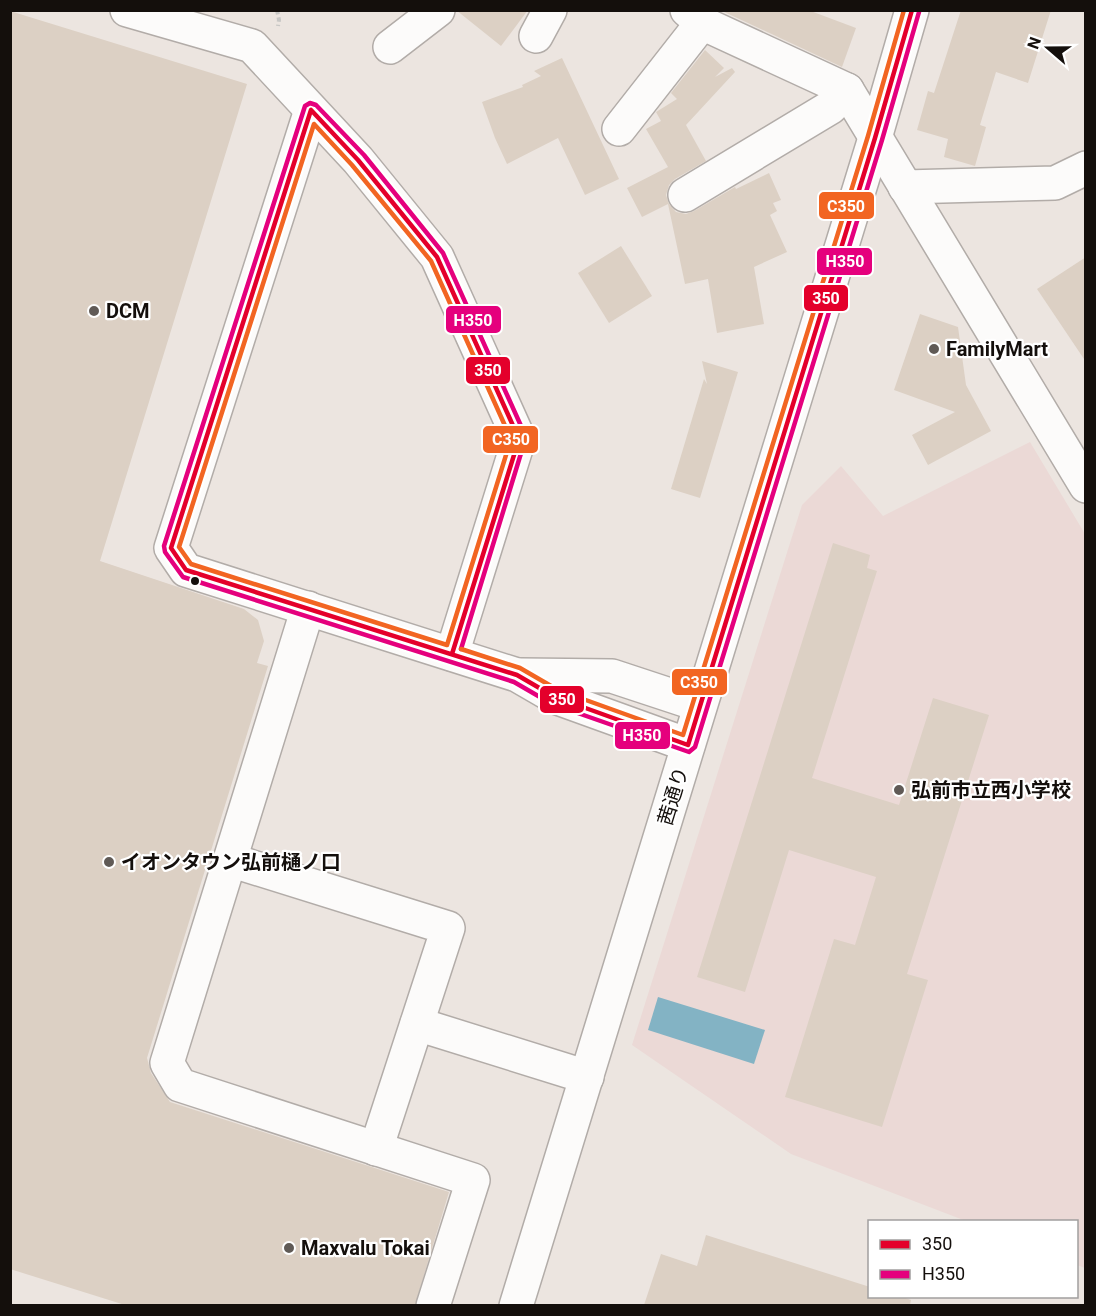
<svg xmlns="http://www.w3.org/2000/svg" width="1096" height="1316" font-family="Roboto,'Noto Sans JP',sans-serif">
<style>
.education{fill:#ebd9d6}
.water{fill:#83b3c4}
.building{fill:#dcd0c4}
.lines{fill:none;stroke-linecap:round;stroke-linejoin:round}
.minor-casing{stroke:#b2aca8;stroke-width:36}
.path{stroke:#c8c7c5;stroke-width:4;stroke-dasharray:4.5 3;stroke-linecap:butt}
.minor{stroke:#fcfbfa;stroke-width:33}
.bus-1-casing{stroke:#fff;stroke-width:9}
.bus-2-casing{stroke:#fff;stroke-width:9}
.bus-3-casing{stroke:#fff;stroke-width:9}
.bus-1{stroke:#e4002b;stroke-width:4.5}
.bus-2{stroke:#e5007d;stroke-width:4.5}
.bus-3{stroke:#f26522;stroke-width:4.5}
.poi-dot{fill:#605a56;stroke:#fff;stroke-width:2}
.bus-dot{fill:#140f0c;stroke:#fff;stroke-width:2}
.labels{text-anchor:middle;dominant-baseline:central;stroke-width:4.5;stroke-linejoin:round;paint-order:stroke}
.poi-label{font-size:20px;font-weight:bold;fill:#140f0c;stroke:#fff;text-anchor:start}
.street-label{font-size:20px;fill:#140f0c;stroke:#fff}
.line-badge{stroke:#fff;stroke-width:2}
.badge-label{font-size:16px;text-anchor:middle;font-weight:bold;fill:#fff}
</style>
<rect width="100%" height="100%" fill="#ece5e0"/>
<path class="education" d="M1030,442L1085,534V1268L1077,1265L1076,1222L966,1221L791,1154L632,1045L802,505L841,466L883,516Z"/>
<path class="water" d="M658,997L765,1030L754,1064L648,1030Z"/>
<g class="building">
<path d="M456,10H528L501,46Z"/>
<path d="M720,10H808L856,28L842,67Z"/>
<path d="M961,10H1051L1028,83L996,72L980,125L986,127L975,166L944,157L948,139L917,130L928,91L934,93Z"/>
<path d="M10,11L247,84L100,561L244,609L258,620L264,641L257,663L268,666L147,1058L151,1073L170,1102L449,1192L415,1305H125L10,1269Z"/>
<path d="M705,50L724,68L715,77L732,68L735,72L686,125L706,161L675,179L669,185L666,195L669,204L676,212L686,214L694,211L735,187L736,189L769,173L781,200L773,203L777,211L770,215L787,252L754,267L764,324L717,333L708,279L685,284L668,204L642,217L627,188L668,167L646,129L661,121L656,112L677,99L671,93Z"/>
<path d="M562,58L619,179L585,195L558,138L507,164L495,138L482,102L523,87L522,85L541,76L534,71Z"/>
<path d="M621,246L652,296L609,323L578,273Z"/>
<path d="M1086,257V362L1037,289Z"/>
<path d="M920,314L958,327L966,385L991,431L928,465L912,435L955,412L894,390Z"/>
<path d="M702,361L738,372L700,498L671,489L704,379L707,384Z"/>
<path d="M833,543L870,555L867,568L877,571L812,778L899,805L933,698L989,715L907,974L928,980L882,1127L785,1097L834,939L855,945L876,877L789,850L745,992L697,977Z"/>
<path d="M706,1235L870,1287V1296H900L911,1300L910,1305H644L661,1254L697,1266Z"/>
</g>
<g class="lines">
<g class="minor-casing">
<g id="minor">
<path d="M127,10L252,46L358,160L437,257L519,439L452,654"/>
<path d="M687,10L702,23L847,90L1086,486"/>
<path d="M536,36L550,10"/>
<path d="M390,47L438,10"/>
<path d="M311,110L171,548L186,570L517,675L555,697L688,745"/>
<path d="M619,129L702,23"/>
<path d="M905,187L1055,183L1086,168"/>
<path d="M685,195L831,107L847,90"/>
<path d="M308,608L167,1063L180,1085L473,1180L433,1306"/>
<path d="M521,675L612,676L700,705"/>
<path d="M230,860L448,928L376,1149"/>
<path d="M417,1024L587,1077"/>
<path d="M516,1306L875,138L912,10"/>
</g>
</g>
<path class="path" d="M277,10L279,20L278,26"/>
<use href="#minor" class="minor"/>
<g class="bus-1-casing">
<path id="bus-1" d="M452,654L519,439L437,257L358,160L311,110L171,548L186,570L517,675L555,697L688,745L875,138L912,10"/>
</g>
<g class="bus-2-casing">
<path id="bus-2" d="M461,649L526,437L443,253L364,155L316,105L310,103L305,106L164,546L165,552L183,577L514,682L552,704L689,752L695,747L882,140L919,12"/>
</g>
<g class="bus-3-casing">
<g id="bus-3">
<path d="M314,124L352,165L431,261L511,439L447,645L191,564L179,547Z"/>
<path d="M461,649L520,668L558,690L683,735L868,136L904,10"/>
</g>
</g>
<use href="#bus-1" class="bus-1"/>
<use href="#bus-2" class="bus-2"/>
<use href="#bus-3" class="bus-3"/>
</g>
<g class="poi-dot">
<circle cx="94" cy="311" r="6"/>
<circle cx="934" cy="349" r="6"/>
<circle cx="899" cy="790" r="6"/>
<circle cx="109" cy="862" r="6"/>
<circle cx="289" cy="1248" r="6"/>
</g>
<circle class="bus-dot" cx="195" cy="581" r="5"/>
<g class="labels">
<g class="poi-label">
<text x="106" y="311">DCM</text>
<text x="946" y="349">FamilyMart</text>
<text x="911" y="790">弘前市立西小学校</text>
<text x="121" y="862">イオンタウン弘前樋ノ口</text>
<text x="301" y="1248">Maxvalu Tokai</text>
</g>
<g class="street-label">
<text transform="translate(673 796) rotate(-73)">茜通り</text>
</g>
</g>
<g class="line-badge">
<rect x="818" y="191" width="57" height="29" rx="6" fill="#f26522"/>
<rect x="816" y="247" width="57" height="29" rx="6" fill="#e5007d"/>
<rect x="803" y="284" width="46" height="28" rx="6" fill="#e4002b"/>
<rect x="445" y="305" width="57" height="29" rx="6" fill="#e5007d"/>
<rect x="465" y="356" width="46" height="29" rx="6" fill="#e4002b"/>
<rect x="482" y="425" width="57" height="29" rx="6" fill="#f26522"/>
<rect x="671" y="668" width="57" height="28" rx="6" fill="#f26522"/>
<rect x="539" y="685" width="46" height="29" rx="6" fill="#e4002b"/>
<rect x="614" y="721" width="57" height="29" rx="6" fill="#e5007d"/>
</g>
<g class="badge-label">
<text x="846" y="212">C350</text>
<text x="845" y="267">H350</text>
<text x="826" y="304">350</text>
<text x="473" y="326">H350</text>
<text x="488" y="376">350</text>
<text x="511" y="445">C350</text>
<text x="699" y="688">C350</text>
<text x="562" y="705">350</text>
<text x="642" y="741">H350</text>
</g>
<rect width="1096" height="1316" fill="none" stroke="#140f0c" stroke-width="24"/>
<rect x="868" y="1220" width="210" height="78" fill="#ffffff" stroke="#a19f9e" stroke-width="1.5"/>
<rect x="880" y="1240" width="30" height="9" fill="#e4002b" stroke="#a19f9e" stroke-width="1.5"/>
<text x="922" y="1250" font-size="18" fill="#140f0c">350</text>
<rect x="880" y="1270" width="30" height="9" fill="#e5007d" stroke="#a19f9e" stroke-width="1.5"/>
<text x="922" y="1280" font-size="18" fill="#140f0c">H350</text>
<g transform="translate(1048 48) rotate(290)" stroke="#ffffff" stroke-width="4.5" paint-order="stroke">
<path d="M0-4.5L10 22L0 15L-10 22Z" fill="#140f0c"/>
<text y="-9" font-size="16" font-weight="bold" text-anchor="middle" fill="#140f0c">N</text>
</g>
</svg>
